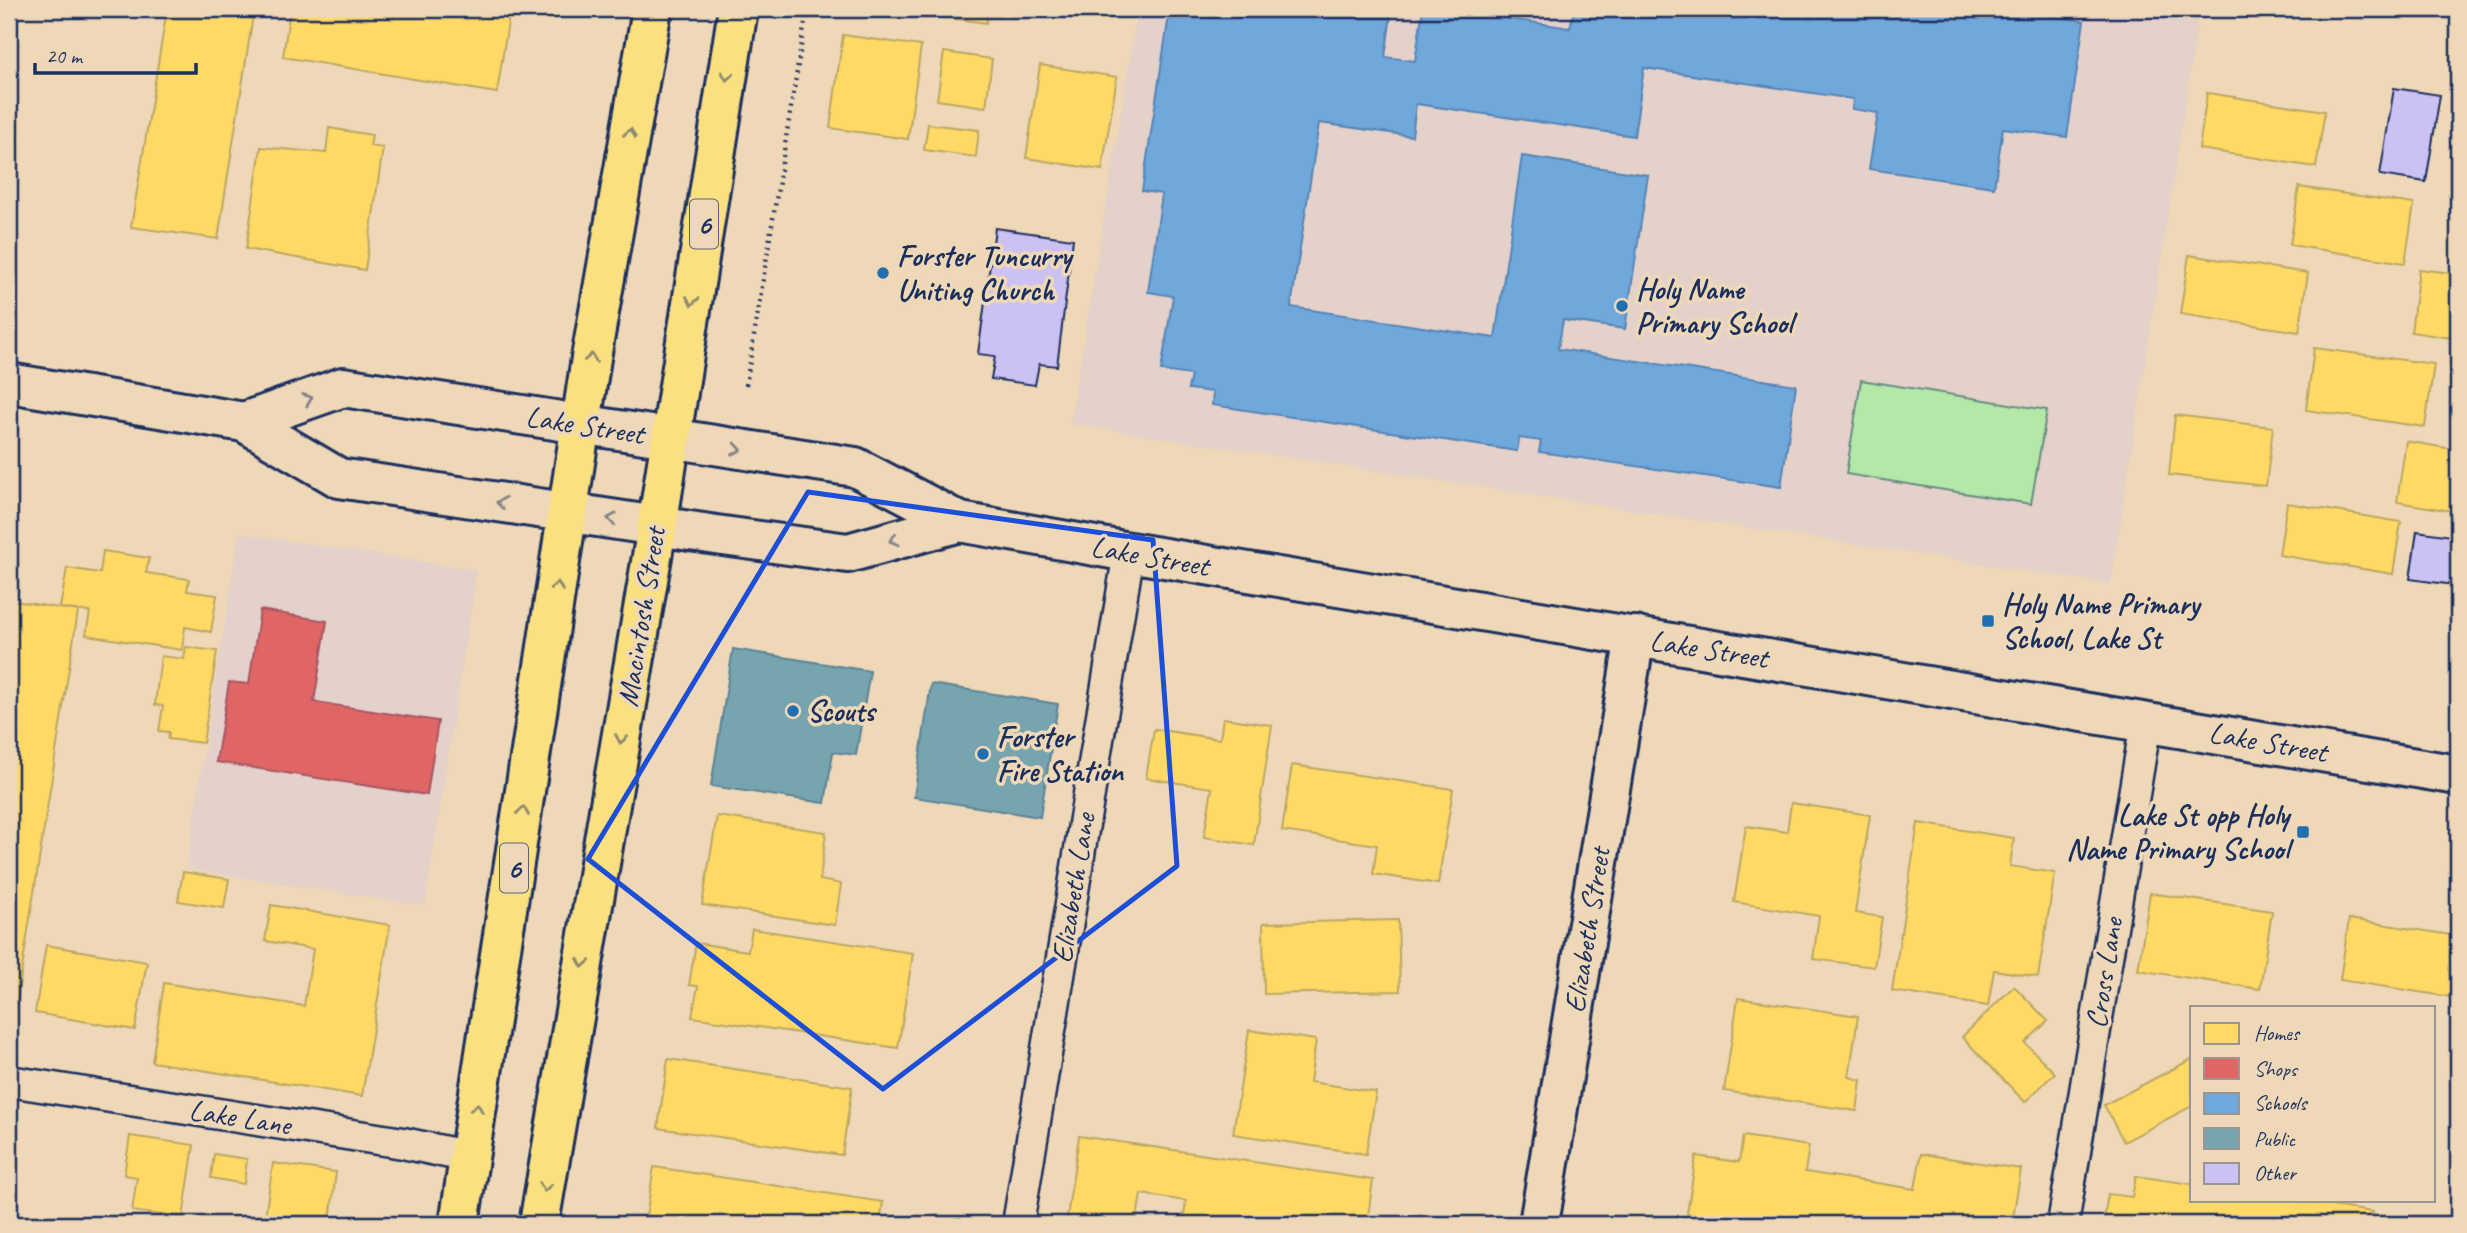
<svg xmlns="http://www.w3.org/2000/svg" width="2467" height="1233" font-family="Caveat,sans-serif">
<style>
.built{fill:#e4d1c9}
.garden{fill:#b4e8a9;stroke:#688c84;stroke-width:2}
.homes{fill:#ffd966;stroke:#bba664;stroke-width:2}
.shops{fill:#e06666;stroke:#a55664;stroke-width:2}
.schools{fill:#6fa8dc;stroke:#5684b6;stroke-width:2}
.public{fill:#76a5af;stroke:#5b8297;stroke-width:2}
.building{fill:#ccc1f3;stroke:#1b2f5e;stroke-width:2}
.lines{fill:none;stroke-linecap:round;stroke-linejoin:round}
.service-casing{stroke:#1b2f5e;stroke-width:35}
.minor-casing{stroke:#1b2f5e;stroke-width:44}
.tertiary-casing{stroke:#1b2f5e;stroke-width:44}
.primary-casing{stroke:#1b2f5e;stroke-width:44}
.path{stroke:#1b2f5e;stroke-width:4.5;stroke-dasharray:2 5;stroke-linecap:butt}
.service{stroke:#eed8b7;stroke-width:30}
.minor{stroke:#eed8b7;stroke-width:38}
.tertiary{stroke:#eed8b7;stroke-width:38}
.primary{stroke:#fbe080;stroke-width:38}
.oneway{stroke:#8b886f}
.oneway2{stroke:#84848a}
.marked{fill:none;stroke:#1d4ed8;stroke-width:5;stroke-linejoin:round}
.poi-dot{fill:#1f6fb2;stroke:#eed8b7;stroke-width:2.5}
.labels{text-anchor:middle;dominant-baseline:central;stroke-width:7;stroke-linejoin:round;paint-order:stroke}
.shield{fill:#eed8b7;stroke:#5a6279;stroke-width:2}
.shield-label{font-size:28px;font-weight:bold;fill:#1b2f5e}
.poi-label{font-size:30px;font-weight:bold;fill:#1b2f5e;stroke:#eed8b7;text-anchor:start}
.street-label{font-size:30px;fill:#1b2f5e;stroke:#eed8b7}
</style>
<rect width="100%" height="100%" fill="#eed8b7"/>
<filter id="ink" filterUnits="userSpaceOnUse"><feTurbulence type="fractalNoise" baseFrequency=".0143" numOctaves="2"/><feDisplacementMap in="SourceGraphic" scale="14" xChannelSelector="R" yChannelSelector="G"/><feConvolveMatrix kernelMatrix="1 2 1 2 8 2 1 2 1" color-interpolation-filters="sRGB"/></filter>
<g filter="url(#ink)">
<g class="built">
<path d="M1138,9H2200L2111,584L1070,424Z"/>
<path d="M239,533L477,570L425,906L186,869Z"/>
</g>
<path class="garden" d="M1861,380L2047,410L2031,504L1846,474Z"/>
<g class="homes">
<path d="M167,9H254L218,239L131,227Z"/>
<path d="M290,9H510L497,93L283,57Z"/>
<path d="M883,9H988L986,23Z"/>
<path d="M843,35L921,46L908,139L830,128Z"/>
<path d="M944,52L992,59L986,107L937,100Z"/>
<path d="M1040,65L1117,77L1102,170L1026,158Z"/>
<path d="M2207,93L2325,111L2316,167L2199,149Z"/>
<path d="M928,124L979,130L976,157L924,150Z"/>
<path d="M329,128L372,135L370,146L383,148L365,270L246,249L261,147L326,153Z"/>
<path d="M2458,184V220L2453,219Z"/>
<path d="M2299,187L2414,204L2405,263L2290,245Z"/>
<path d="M2189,255L2308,273L2299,332L2180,314Z"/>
<path d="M2419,269L2458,274V339L2411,332Z"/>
<path d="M2314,348L2434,364L2425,427L2306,410Z"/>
<path d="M2175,415L2273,427L2266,486L2169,475Z"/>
<path d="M2406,441L2458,450V512L2397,502Z"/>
<path d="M2287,503L2401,522L2393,574L2279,555Z"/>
<path d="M103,551L149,558L146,573L189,579L187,591L217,595L211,632L185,627L182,650L86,635L90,612L60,608L67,568L100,573Z"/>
<path d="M9,600L78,611L14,1020L9,1019Z"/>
<path d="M186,647L217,651L203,743L168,739L169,732L159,731L163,706L155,705L161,656L184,659Z"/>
<path d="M1223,718L1272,725L1254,845L1204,837L1212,788L1146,778L1154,729L1220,739Z"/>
<path d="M1292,765L1453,789L1438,884L1373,874L1377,845L1282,831Z"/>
<path d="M1791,803L1870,815L1855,913L1882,917L1874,967L1813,959L1819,916L1734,902L1746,826L1787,832Z"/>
<path d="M717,816L826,832L820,880L841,884L835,925L702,905Z"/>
<path d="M1918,823L2014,838L2010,866L2055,873L2038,977L1994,970L1988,1006L1892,991Z"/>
<path d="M183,872L229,879L224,908L178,901Z"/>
<path d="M2150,893L2272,911L2260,989L2138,970Z"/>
<path d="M271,905L390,925L362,1096L152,1062L164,983L304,1006L313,949L265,941Z"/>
<path d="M2349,919L2458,936V998L2340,980Z"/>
<path d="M1398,920L1400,991L1264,994L1263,923Z"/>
<path d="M752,929L913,953L898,1048L692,1017L698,986L689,985L696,943L748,951Z"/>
<path d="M46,945L147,962L135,1030L35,1013Z"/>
<path d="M2014,986L2048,1021L2025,1043L2055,1073L2025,1102L1962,1037Z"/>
<path d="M1738,998L1858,1016L1849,1077L1861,1080L1857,1111L1724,1091Z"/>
<path d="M1249,1030L1316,1040L1310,1082L1376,1092L1366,1154L1233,1134Z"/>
<path d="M668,1059L852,1087L842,1155L658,1128Z"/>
<path d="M2192,1059V1106L2124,1142L2104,1105Z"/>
<path d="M130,1136L194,1145L183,1218L132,1211L137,1177L124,1175Z"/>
<path d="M1079,1136L1373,1180L1367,1223L1349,1220L1348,1224H1183L1186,1201L1141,1194L1136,1224L1104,1222L1103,1224H1066Z"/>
<path d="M1743,1136L1809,1146L1805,1172L1915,1189L1921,1154L2021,1169L2012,1224H1818L1769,1217L1768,1224H1758L1687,1214L1696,1156L1739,1162Z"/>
<path d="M214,1154L247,1159L244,1184L211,1178Z"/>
<path d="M273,1163L336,1172L330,1220L343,1222V1224H264Z"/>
<path d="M654,1167L883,1202L880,1224L645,1223Z"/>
<path d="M2136,1176L2192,1184V1200H2291L2373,1212L2371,1224H2103L2108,1194L2132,1197Z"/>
</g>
<path class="shops" d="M260,610L327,621L314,702L438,721L427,795L216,762L229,682L249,684Z"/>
<path class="schools" d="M1170,9H1392L1385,57L1415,61L1423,9H1444L1570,28L1574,9H2024V12L2084,21L2067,137L2003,128L1994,187L1869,169L1878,113L1852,109L1853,99L1644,68L1634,136L1416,104L1412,136L1319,123L1291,307L1495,338L1522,156L1648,175L1625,329L1563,320L1558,349L1796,385L1781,487L1539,452L1541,441L1519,438L1517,451L1212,405L1213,392L1188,389L1191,375L1161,371L1173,296L1148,292L1162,194L1142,191Z"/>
<g class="public">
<path d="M9,9H19L9,79Z"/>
<path d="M733,649L870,671L856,755L833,752L825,803L711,786Z"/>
<path d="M931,684L1058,704L1040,817L914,797Z"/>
</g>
<g class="building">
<path d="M2394,88L2440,95L2426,182L2380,175Z"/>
<path d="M995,228L1073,239L1057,366L1039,364L1035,385L991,379L995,356L978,354Z"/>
<path d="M2417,531L2458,537L2454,585L2410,579Z"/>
</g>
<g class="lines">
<g class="service-casing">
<g id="service">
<path d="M9,1081L403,1143L470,1157"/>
<path d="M1018,1224L1129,552"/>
<path d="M2063,1224L2146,722"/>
</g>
</g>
<g class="minor-casing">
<path id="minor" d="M1539,1224L1635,636"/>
</g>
<g class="tertiary-casing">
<g id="tertiary">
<path d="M9,383L244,422L339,478L723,536L848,553L960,522"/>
<path d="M244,422L343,387L855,467L960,522L1129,552L2458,775"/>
</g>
</g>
<g class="primary-casing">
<g id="primary">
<path d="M459,1224L591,358L652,9"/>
<path d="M539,1224L657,527L738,9"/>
</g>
</g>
<path class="path" d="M746,385L807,9"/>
<use href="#service" class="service"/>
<use href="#minor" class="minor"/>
<use href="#tertiary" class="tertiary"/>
<use href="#primary" class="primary"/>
</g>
<defs><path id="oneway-chevron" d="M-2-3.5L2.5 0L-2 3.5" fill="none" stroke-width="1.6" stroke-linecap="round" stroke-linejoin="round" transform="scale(1.75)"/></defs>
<g class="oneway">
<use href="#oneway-chevron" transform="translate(727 76) rotate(99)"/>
<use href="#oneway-chevron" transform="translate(630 133) rotate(-80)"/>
<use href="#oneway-chevron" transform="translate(692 301) rotate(99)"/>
<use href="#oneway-chevron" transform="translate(591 358) rotate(-81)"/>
<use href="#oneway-chevron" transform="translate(557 586) rotate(-81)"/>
<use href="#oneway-chevron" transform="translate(621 739) rotate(100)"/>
<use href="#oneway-chevron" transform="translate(523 811) rotate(-81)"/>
<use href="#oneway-chevron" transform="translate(583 963) rotate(100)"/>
<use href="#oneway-chevron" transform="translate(477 1108) rotate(-81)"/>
<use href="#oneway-chevron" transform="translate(545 1187) rotate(100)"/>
</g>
<g class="oneway2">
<use href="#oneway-chevron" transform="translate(308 399) rotate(-20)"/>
<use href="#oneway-chevron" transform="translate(737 449) rotate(9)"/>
<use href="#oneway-chevron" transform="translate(501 503) rotate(-171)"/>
<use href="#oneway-chevron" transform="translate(612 519) rotate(-171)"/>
<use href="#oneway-chevron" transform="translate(894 540) rotate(164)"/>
</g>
</g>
<path class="marked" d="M808,492L1153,540L1177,866L883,1089L588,859Z"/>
<g class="poi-dot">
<circle cx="883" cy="273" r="7"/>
<circle cx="1622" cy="306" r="7"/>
<rect x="1981" y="614" width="14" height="14" rx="3.5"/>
<circle cx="793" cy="711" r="7"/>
<circle cx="983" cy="754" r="7"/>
<rect x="2296" y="825" width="14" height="14" rx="3.5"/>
</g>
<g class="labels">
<g class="shield">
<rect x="690" y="199.5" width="28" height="49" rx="5"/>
<rect x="500" y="843.5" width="28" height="49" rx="5"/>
</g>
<g class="shield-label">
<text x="704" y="224">6</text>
<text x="514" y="868">6</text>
</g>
<g class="poi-label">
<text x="897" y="256">Forster Tuncurry<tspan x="897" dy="34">Uniting Church</tspan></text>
<text x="1636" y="289">Holy Name<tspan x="1636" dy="34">Primary School</tspan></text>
<text x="2002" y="604">Holy Name Primary<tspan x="2002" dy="34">School, Lake St</tspan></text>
<text x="807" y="711">Scouts</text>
<text x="997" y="737">Forster<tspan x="997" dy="34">Fire Station</tspan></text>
<text x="2289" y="815" text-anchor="end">Lake St opp Holy<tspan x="2289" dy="34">Name Primary School</tspan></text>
</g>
<g class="street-label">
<text transform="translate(585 425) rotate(9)">Lake Street</text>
<text transform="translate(1150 556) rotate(10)">Lake Street</text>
<text transform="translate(641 617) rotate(-81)">Macintosh Street</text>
<text transform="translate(1709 649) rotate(9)">Lake Street</text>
<text transform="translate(2268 742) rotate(10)">Lake Street</text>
<text transform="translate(1073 888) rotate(-81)">Elizabeth Lane</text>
<text transform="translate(1587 930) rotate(-81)">Elizabeth Street</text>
<text transform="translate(2104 973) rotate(-81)">Cross Lane</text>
<text transform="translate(240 1117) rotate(9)">Lake Lane</text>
</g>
</g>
<rect width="2467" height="1233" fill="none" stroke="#eed8b7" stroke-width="35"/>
<rect x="18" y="18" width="2432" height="1198" fill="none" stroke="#1b2f5e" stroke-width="2.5" filter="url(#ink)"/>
<rect x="2190" y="1006" width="245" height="196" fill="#eed8b7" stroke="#9a9493" stroke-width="2"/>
<rect x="2204" y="1023" width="35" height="21" fill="#ffd966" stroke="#9a9493" stroke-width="2"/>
<text x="2254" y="1040" font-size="21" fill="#1b2f5e">Homes</text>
<rect x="2204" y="1058" width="35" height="21" fill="#e06666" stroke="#9a9493" stroke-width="2"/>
<text x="2254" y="1076" font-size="21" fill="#1b2f5e">Shops</text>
<rect x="2204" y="1093" width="35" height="21" fill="#6fa8dc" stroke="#9a9493" stroke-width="2"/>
<text x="2254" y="1110" font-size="21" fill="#1b2f5e">Schools</text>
<rect x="2204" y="1128" width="35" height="21" fill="#76a5af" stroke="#9a9493" stroke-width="2"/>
<text x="2254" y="1146" font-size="21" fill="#1b2f5e">Public</text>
<rect x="2204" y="1163" width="35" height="21" fill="#ccc1f3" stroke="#9a9493" stroke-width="2"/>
<text x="2254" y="1180" font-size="21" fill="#1b2f5e">Other</text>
<path d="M35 63v10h161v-10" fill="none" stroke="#1b2f5e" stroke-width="3.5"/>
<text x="46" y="63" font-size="21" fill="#1b2f5e" stroke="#eed8b7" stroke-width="5" paint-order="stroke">20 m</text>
</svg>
